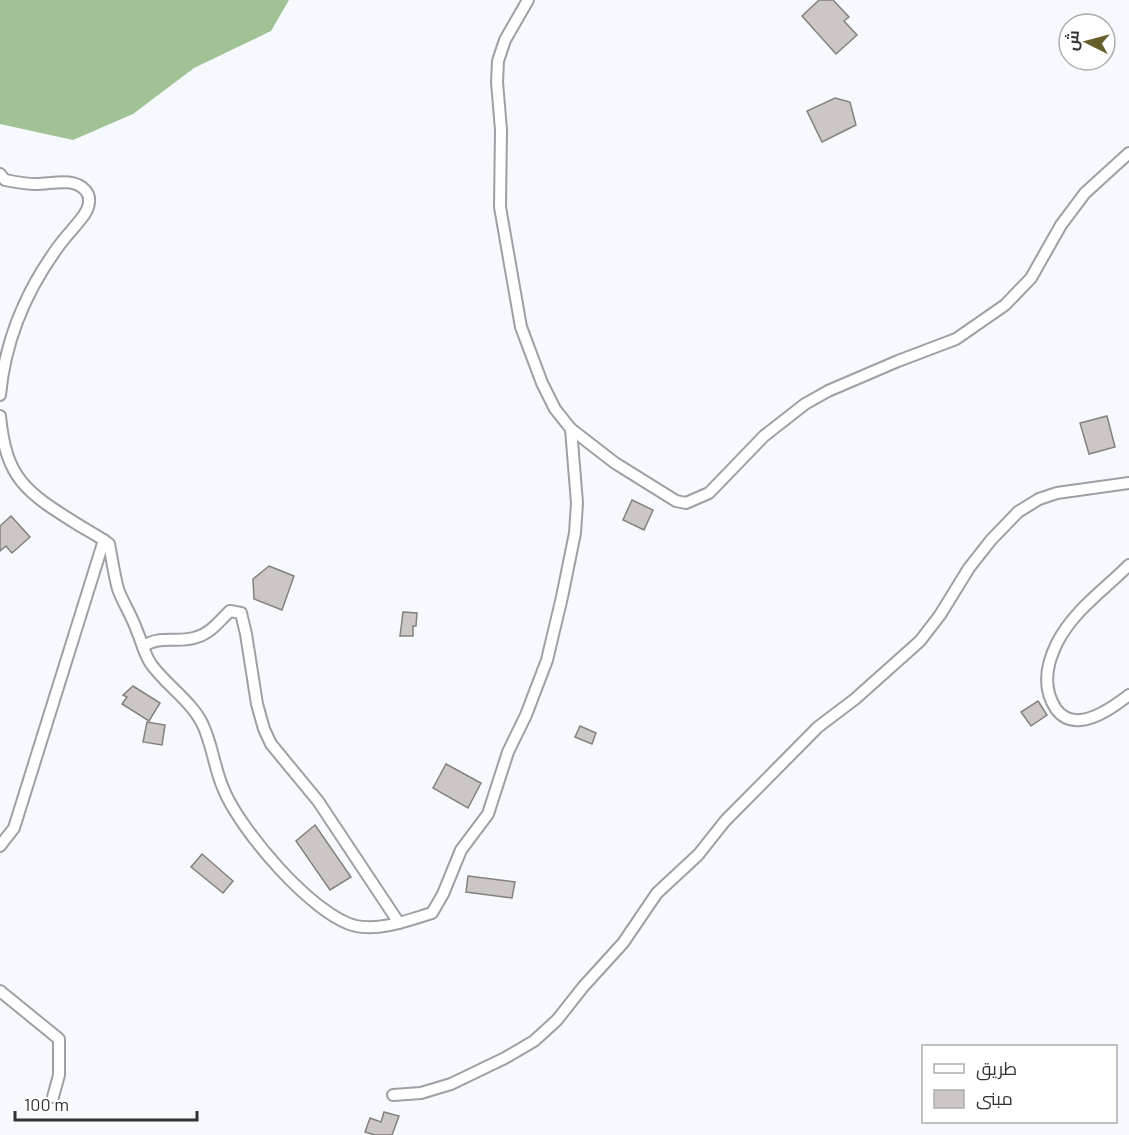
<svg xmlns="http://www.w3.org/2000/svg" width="1129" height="1135" font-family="Barlow,Cairo,sans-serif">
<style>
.forest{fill:#a1c295}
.building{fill:#ccc7c5;stroke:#85817e;stroke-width:1.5}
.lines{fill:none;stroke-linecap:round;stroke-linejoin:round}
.street-casing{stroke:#9da0a4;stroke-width:14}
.street{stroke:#fff;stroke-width:10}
</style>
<rect width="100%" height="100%" fill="#f6fafe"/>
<path class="forest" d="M0,0H289L271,31L194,68L133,114L73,140L0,124Z"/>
<g class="building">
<path d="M819,0H833L849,17L844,21L857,35L836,54L802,16Z"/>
<path d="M835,98L850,102L856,125L822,142L807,111Z"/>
<path d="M1107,416L1115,447L1089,454L1080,423Z"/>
<path d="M632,500L653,510L644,530L623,520Z"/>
<path d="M11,516L30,537L12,553L6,546L0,551V526Z"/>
<path d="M269,566L294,576L282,610L254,599L253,579Z"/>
<path d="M403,612L417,613L416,626H413V636H400Z"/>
<path d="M133,686L160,703L149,721L122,704L127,697L123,695Z"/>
<path d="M1038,701L1047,715L1031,726L1021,712Z"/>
<path d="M147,722L165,725L162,745L143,742Z"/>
<path d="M580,726L596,733L592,744L575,737Z"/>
<path d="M446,764L481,783L468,808L433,788Z"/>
<path d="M315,825L351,877L330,890L296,841Z"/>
<path d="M202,854L233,881L223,893L191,867Z"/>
<path d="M468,876L515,882L512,898L466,892Z"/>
<path d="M384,1112L399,1116L392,1135H375L365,1132L370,1118L381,1122Z"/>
</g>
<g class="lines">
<g class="street-casing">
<g id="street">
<path d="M528,0L505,40L498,61L497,82L501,130L500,207L521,327L542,383L555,409L571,429L615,463L676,501L686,503L709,493L764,436L805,404L828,391L898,361L956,339L1005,305L1031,278L1061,225L1085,193L1129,153"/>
<path d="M0,174L5,180C15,182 26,184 37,184C51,184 74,177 85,190C92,197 89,208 84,215C76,226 66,236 58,247C26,291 5,341 0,395"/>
<path d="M0,416C6,479 26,492 77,524C88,531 99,536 109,544C112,559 114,574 118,589C123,603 132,616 137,631C142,642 144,654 151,664C166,685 190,700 202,723C212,743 214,767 223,788C239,829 313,916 356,926C381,931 409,920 432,913L443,894L461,850L488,814L508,752L526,715L547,660L562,597L575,533L577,503L571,429"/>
<path d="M1129,565C1103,591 1074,610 1057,643C1046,665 1042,688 1056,709C1062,717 1070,721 1080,720C1097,719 1116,705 1129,695"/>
<path d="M143,647C159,634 179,644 197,637C211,633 219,621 230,611L241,613L246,634L257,704L264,729L271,744L318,801L399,923"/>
<path d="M0,846L14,828L104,540"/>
<path d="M0,991L59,1039V1075L53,1097"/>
<path d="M393,1095L421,1093L451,1084L505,1058L534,1041L557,1020L583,987L623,943L657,893L698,855L725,821L818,727L855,699L920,641L940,615L969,568L991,540L1018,512L1039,499L1057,493L1129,483"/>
</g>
</g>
<use href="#street" class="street"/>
</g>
<rect x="922" y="1045" width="195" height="78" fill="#ffffff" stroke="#adadae" stroke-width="1.5"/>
<rect x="934" y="1064" width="30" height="9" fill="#ffffff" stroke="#adadae" stroke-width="1.5"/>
<text x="976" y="1075" font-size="18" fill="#323334">طريق</text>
<rect x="934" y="1090" width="30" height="18" fill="#ccc7c5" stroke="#adadae" stroke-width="1.5"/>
<text x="976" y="1105" font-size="18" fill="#323334">مبنى</text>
<g transform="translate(1087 42) rotate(276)"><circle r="28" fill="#ffffff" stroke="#adadae" stroke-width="1.5"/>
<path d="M0-4.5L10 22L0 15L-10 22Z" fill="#665e2b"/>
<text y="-9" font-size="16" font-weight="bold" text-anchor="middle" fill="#323334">ش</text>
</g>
<path d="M15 1111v9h182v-9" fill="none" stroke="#323334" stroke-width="3"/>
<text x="24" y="1111" font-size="18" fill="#323334" stroke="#ffffff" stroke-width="4.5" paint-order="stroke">100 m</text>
</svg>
